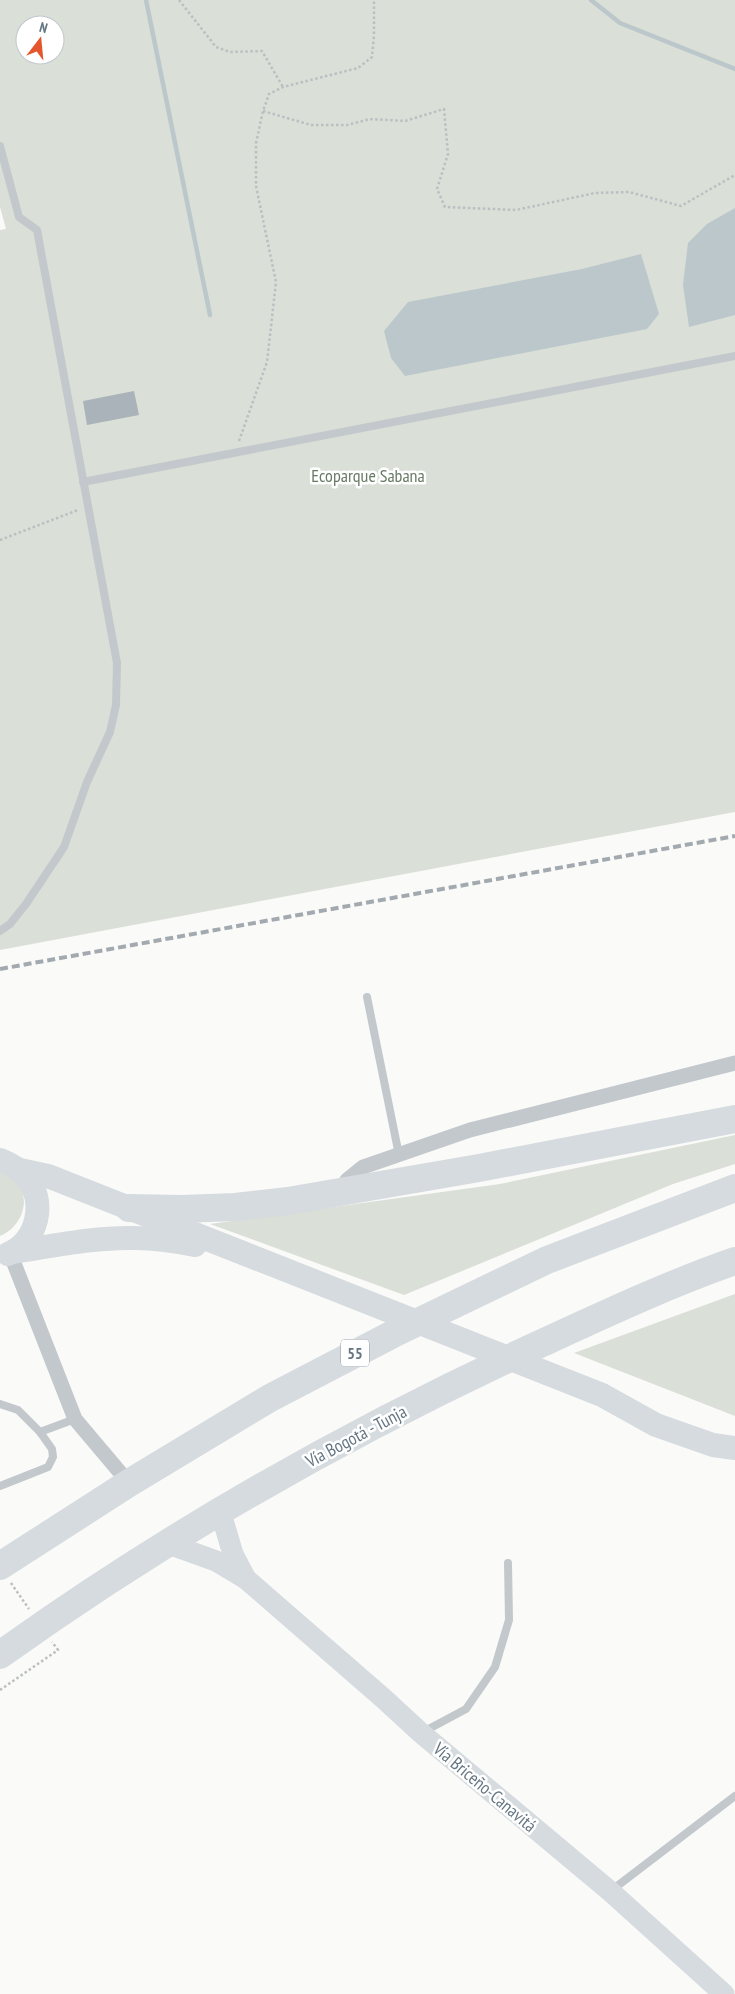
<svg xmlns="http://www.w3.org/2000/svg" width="735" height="1994" font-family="'PT Sans Narrow',sans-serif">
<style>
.green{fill:#dadfd7;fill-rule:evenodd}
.water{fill:#bbc7cb}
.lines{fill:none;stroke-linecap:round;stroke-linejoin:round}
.stream{stroke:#bbc7cb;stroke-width:4.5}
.building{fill:#aab3b9}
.path{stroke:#bbbfc2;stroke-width:2.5;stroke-dasharray:2.5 2.5;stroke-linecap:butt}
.lane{stroke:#c3c8cc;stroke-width:8}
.street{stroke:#c3c8cc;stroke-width:15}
.secondary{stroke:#d6dbdf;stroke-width:21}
.primary{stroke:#d6dbdf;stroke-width:24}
.highway{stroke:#d6dbdf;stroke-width:28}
.rail{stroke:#a2aab0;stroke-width:4;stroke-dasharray:8 4;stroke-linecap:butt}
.labels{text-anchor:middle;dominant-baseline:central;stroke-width:5;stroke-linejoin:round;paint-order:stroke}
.shield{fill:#fff;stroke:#939fa8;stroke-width:1}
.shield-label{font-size:16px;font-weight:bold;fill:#657683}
.park-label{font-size:18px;fill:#687a64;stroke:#fff}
.street-label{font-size:18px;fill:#657683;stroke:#fff}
</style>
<rect width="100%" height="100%" fill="#fafaf8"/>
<g class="green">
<path d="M0,0H735V812L0,950V230L6,229L0,207ZM25,25H55V55H25Z"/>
<path d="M735,1135V1164L673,1184L404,1295L210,1224L500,1184Z"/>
<path d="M0,1172C4,1174 10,1176 14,1180C34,1198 21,1228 0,1236Z"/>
<path d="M735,1294V1416L574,1353Z"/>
</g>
<g class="water">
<path d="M735,208V315L689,327L683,285L688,243L707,224Z"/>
<path d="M641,254L659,314L647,329L405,376L391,358L384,331L408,302L582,269Z"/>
</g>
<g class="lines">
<g class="stream">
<path d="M146,0L210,315"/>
<path d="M591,0L620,23L735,69"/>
</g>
</g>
<path class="building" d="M134,391L139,415L87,425L83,401Z"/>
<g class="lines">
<g class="path">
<path d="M179,0L216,47L230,52L262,51L283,87"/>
<path d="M263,111L311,125H347L370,119L405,121L444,109L448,154L437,189L445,207L516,210L595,193L629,192L681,206L735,175"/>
<path d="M239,441L267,362L276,282L256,186V143L263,111L269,94L283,87L358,68L372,57L374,35V0"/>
<path d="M0,540L78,510"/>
<path d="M11,1583L29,1609"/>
<path d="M0,1690L58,1650L52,1642"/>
</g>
<g class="lane">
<path d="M0,146L19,217L37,230L117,663L116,705L110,732L87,782L64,847L26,904L10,924L0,931"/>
<path d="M83,482L735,356"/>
<path d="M367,997L399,1155"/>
<path d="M0,1404L18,1410L40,1432L52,1449L53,1457L48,1467L0,1486"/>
<path d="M40,1432L75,1419"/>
<path d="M423,1732L466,1709L495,1667L509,1620L508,1563"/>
<path d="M612,1890L735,1796"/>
</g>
<g class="street">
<path d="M341,1192L347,1180L363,1167L470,1130L735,1063"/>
<path d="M10,1253L75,1419L129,1483"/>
</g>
<g class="secondary">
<path d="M220,1510L233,1554L246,1579"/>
<path d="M166,1543L216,1561L246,1579L383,1698L421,1733L611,1892L724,1994"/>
</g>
<g class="primary">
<path d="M0,1160C10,1164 19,1169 26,1177C47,1201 38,1241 8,1254"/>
<path d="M20,1170L48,1176L602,1395L656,1425L713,1445L735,1448"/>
<path d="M13,1252C53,1246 94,1237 135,1238C155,1238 175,1241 195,1245"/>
</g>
<g class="highway">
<path d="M129,1208L182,1209L235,1207L288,1201L479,1168L735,1119"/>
<path d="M0,1566L129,1483L270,1398L393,1334L547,1260L735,1188"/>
<path d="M0,1655C170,1533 352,1430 542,1343C605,1314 669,1284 735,1261"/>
</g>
<path class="rail" d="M0,969L735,836"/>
</g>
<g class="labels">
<rect class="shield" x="341" y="1339.5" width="28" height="27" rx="4"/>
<g class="shield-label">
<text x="355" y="1353">55</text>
</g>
<g class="park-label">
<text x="368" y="475">Ecoparque Sabana</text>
</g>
<g class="street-label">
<text transform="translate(356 1436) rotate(-28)">Vía Bogotá - Tunja</text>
<text transform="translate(485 1787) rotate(40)">Vía Briceño-Canavitá</text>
</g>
</g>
<g transform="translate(40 40) rotate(16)"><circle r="24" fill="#ffffff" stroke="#c1c8cd"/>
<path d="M0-4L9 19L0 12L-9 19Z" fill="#e4572e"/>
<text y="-8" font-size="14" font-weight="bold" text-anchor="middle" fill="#657683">N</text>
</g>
</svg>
